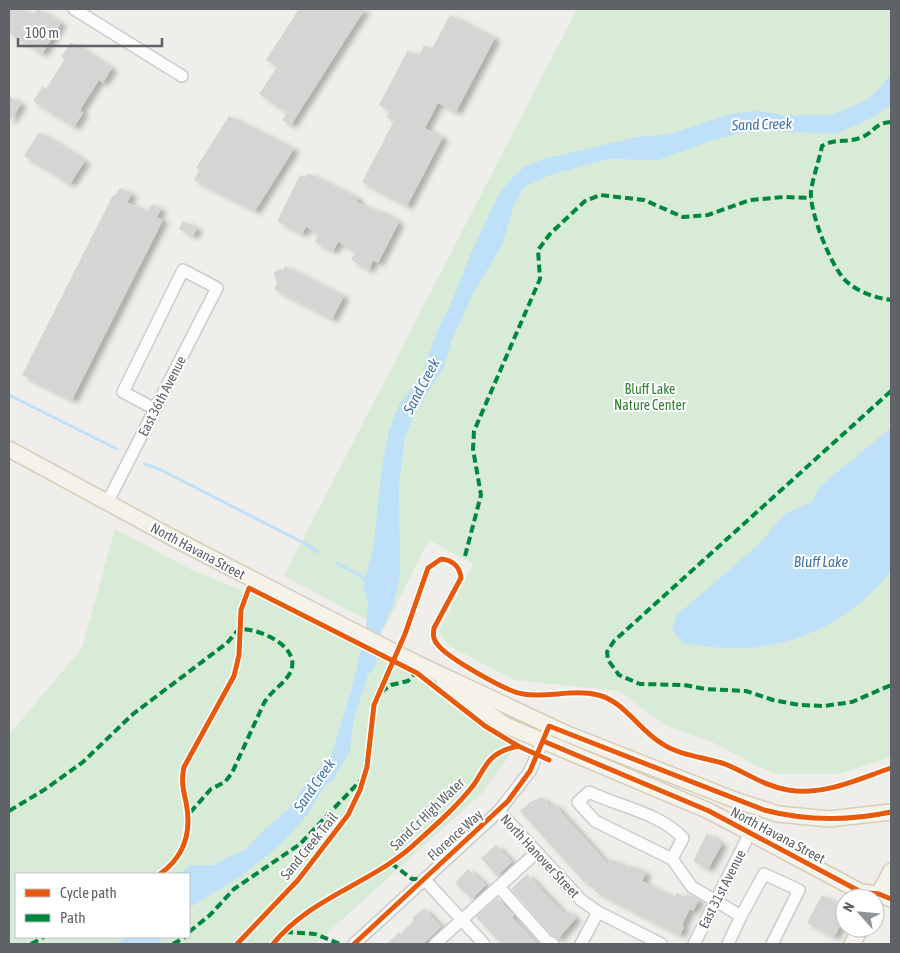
<svg xmlns="http://www.w3.org/2000/svg" width="900" height="953" font-family="'Asap Condensed',sans-serif">
<style>
.green{fill:#d8ebd6;fill-rule:evenodd}
.water{fill:#bfe0f9}
.lines{fill:none;stroke-linecap:round;stroke-linejoin:round}
.stream{stroke:#bfe0f9;stroke-width:3}
.building{fill:#d6d5d3;filter:url(#shadow)}
.minor-casing{stroke:#cbcccc;stroke-width:14}
.major-casing{stroke:#d7ceb8;stroke-width:18}
.minor{stroke:#fdfcfc;stroke-width:11}
.major{stroke:#f4f2e9;stroke-width:15}
.quiet{stroke:#00873e;stroke-width:4;stroke-dasharray:8 4;stroke-linecap:butt}
.cycleway-casing{stroke:#fff;stroke-width:8}
.cycleway{stroke:#e8590c;stroke-width:5}
.labels{text-anchor:middle;dominant-baseline:central;stroke-width:4;stroke-linejoin:round;paint-order:stroke}
.park-label{font-size:14px;fill:#348238;stroke:#fff}
.street-label{font-size:14px;fill:#5f6368;stroke:#fff}
.water-label{font-size:15px;font-style:italic;fill:#4174aa;stroke:#fff}
</style>
<defs>
<filter id="shadow"><feDropShadow dx="5.5" dy="3" stdDeviation="2.5" flood-color="#0004"/></filter>
</defs>
<rect width="100%" height="100%" fill="#efeeea"/>
<g class="green">
<path d="M577,9H891V757L838,774H777L757,766L714,743L665,725L619,691L514,680L449,646L439,632L473,564L429,540L384,629L284,576Z"/>
<path d="M115,529L190,569L283,607L415,672L485,722L520,741L482,793L315,944H9V735L82,648ZM16,874H189V937H16Z"/>
</g>
<g class="water">
<path d="M891,74V105L870,119L836,134L753,130L710,141L659,160L608,159L550,175L524,187L514,205L503,243L473,294L452,340L444,367L412,418L405,438L399,485L400,576L393,605L381,632L375,666L368,675L354,718L350,751L332,781L326,785L307,815L280,845L244,874L189,908V874H179L190,865H213L246,849L265,829L289,809L308,780L329,758L333,751L353,684L366,626L368,604L363,586L373,550L382,467L389,431L400,403L422,375L438,329L450,306L471,253L497,198L508,182L524,167L543,159L638,137L669,134L734,113L760,111L782,115H831L865,101L878,90Z"/>
<path d="M891,428V570C859,616 796,648 740,648C721,649 701,646 683,643L672,630L677,615L758,545L785,514L812,502L819,487Z"/>
<path d="M129,937H164L156,944H113Z"/>
</g>
<g class="lines">
<g class="stream">
<path d="M9,395L117,449"/>
<path d="M145,464L161,470L304,543L318,552"/>
<path d="M337,563L361,576L367,584"/>
</g>
</g>
<g class="building">
<path d="M9,9H22L32,15L38,9L61,23L42,54L9,33Z"/>
<path d="M299,9H365L291,125L282,120L287,112L259,94L277,67L266,60Z"/>
<path d="M450,15L495,38L456,112L438,103L425,128L443,137L407,206L362,182L394,121L386,117L390,111L379,105L408,50L419,56L424,45L432,49Z"/>
<path d="M71,42L112,68L103,83L99,80L80,110L83,113L74,127L33,101L43,86L46,89L65,59L61,57Z"/>
<path d="M9,96L21,104L9,123Z"/>
<path d="M229,116L294,149L255,211L194,180L199,170L196,168Z"/>
<path d="M39,132L85,161L70,184L24,156Z"/>
<path d="M308,173L358,198L357,202L378,212L379,210L399,222L378,263L373,260L369,270L351,260L356,251L338,242L333,251L315,242L319,234L306,227L302,234L277,221L300,175L306,177Z"/>
<path d="M120,188L132,194L127,202L147,212L152,204L161,209L157,217L163,220L72,400L22,375L113,195L115,196Z"/>
<path d="M183,221L197,228L193,236L179,229Z"/>
<path d="M285,266L344,296L332,319L274,289L277,284L274,274L275,271L284,269Z"/>
<path d="M542,797L550,806L553,803L608,864L611,859L629,868L631,865L646,873L642,881L675,898L677,893L686,897L687,894L699,900L693,911L690,909L682,925L684,927L680,935L594,891L597,886L584,882L520,811L530,802Z"/>
<path d="M707,833L722,844L708,869L693,861Z"/>
<path d="M496,845L512,862L497,876L481,858Z"/>
<path d="M468,869L486,885L472,899L455,883Z"/>
<path d="M527,874L564,913L567,911L576,918L558,939L551,934L511,889Z"/>
<path d="M822,895L845,907V917L834,937L807,923Z"/>
<path d="M497,898L514,915L512,917L537,944H501L476,917Z"/>
<path d="M424,908L441,927L423,944H387L399,932L400,934L414,920L412,918Z"/>
</g>
<g class="lines">
<g class="minor-casing">
<g id="minor">
<path d="M74,9L182,76"/>
<path d="M107,503L217,288L183,270L123,392L155,409"/>
<path d="M499,811L581,900L598,912L661,944"/>
<path d="M672,859L683,838C658,812 620,807 589,792L578,802L595,821L672,859L692,887L741,916L728,944"/>
<path d="M424,879L484,944"/>
<path d="M499,887L547,941L553,944"/>
<path d="M741,916L764,874L799,890L772,944"/>
<path d="M354,944L499,811L530,771L546,734"/>
<path d="M435,944L536,853"/>
<path d="M581,944L598,912"/>
<path d="M694,944L750,833"/>
</g>
</g>
<g class="major-casing">
<g id="major">
<path d="M9,449L173,538L291,599L416,663L565,733L735,800L778,814L829,819L891,812"/>
<path d="M444,683L505,725L709,811L861,892L879,894L891,899"/>
<path d="M875,901L891,871"/>
<path d="M852,944L861,928"/>
</g>
</g>
<use href="#minor" class="minor"/>
<use href="#major" class="major"/>
<g class="quiet">
<path d="M891,122C874,123 874,133 860,138C846,143 836,138 822,146C819,161 813,177 811,191C809,211 831,267 846,281C858,292 875,298 891,300"/>
<path d="M891,391L614,641L607,652L608,660L619,675L640,684L684,685L705,689L746,691L773,700L799,705L824,706L852,702L891,685"/>
<path d="M465,556L481,495L473,449L474,431L540,279L538,250L550,234L585,201L600,195L644,200L683,217L708,215L750,200L784,197L811,198"/>
<path d="M381,692L391,685L408,681L416,672"/>
<path d="M9,811L44,790L83,762L133,714L227,643L239,629C259,628 303,647 290,673C284,684 271,691 264,703L232,773L225,782L211,789L187,816"/>
<path d="M391,863L412,879H424"/>
<path d="M189,932L210,915L234,889L300,844L360,781"/>
<path d="M285,932L315,934L340,944"/>
<path d="M31,944L44,937"/>
<path d="M173,944L185,937"/>
</g>
<g class="cycleway-casing">
<g id="cycleway">
<path d="M543,741L709,811L861,892L879,894L891,899"/>
<path d="M160,874C185,856 192,831 186,802C183,789 181,780 184,767L234,676L239,655L241,610L249,588L417,673L485,726L518,746L549,760"/>
<path d="M237,944L298,880L348,815L360,790L367,767L374,705L405,634L428,568L441,559C453,560 460,567 461,578L434,628C433,635 433,640 438,645C448,658 507,692 523,694C547,698 574,689 598,695C624,701 639,730 661,743C680,756 704,757 725,764C747,773 764,786 788,790C824,796 858,779 891,768"/>
<path d="M273,944C313,895 373,884 418,841C437,824 456,807 472,787C479,779 483,767 491,759C498,752 509,748 518,746"/>
<path d="M354,944L508,801L530,771L549,726L764,810C806,821 849,821 891,812"/>
</g>
</g>
<use href="#cycleway" class="cycleway"/>
</g>
<g class="labels">
<g class="park-label">
<text x="650" y="389">Bluff Lake<tspan x="650" dy="16">Nature Center</tspan></text>
</g>
<g class="street-label">
<text transform="translate(162 396) rotate(-63)">East 36th Avenue</text>
<text transform="translate(198 551) rotate(28)">North Havana Street</text>
<text transform="translate(427 814) rotate(-44)">Sand Cr High Water</text>
<text transform="translate(455 835) rotate(-42)">Florence Way</text>
<text transform="translate(778 835) rotate(28)">North Havana Street</text>
<text transform="translate(309 846) rotate(-51)">Sand Creek Trail</text>
<text transform="translate(540 856) rotate(47)">North Hanover Street</text>
<text transform="translate(722 889) rotate(-63)">East 31st Avenue</text>
</g>
<g class="water-label">
<text transform="translate(762 124) rotate(-2)">Sand Creek</text>
<text transform="translate(421 386) rotate(-62)">Sand Creek</text>
<text x="821" y="561">Bluff Lake</text>
<text transform="translate(314 785) rotate(-55)">Sand Creek</text>
</g>
</g>
<rect width="900" height="953" fill="none" stroke="#5f6368" stroke-width="20"/>
<rect x="15" y="873" width="175" height="65" fill="#ffffff" stroke="#bfc1c3"/>
<rect x="25" y="889" width="25" height="8" fill="#e8590c" stroke="#bfc1c3"/>
<text x="60" y="898" font-size="15" fill="#5f6368">Cycle path</text>
<rect x="25" y="914" width="25" height="8" fill="#00873e" stroke="#bfc1c3"/>
<text x="60" y="923" font-size="15" fill="#5f6368">Path</text>
<g transform="translate(860 913) rotate(297)"><circle r="24" fill="#ffffff" stroke="#bfc1c3"/>
<path d="M0-4L9 19L0 12L-9 19Z" fill="#919496"/>
<text y="-8" font-size="14" font-weight="bold" text-anchor="middle" fill="#5f6368">N</text>
</g>
<path d="M18 38v8h144v-8" fill="none" stroke="#5f6368" stroke-width="2.5"/>
<text x="25" y="38" font-size="15" fill="#5f6368" stroke="#ffffff" stroke-width="4" paint-order="stroke">100 m</text>
</svg>
